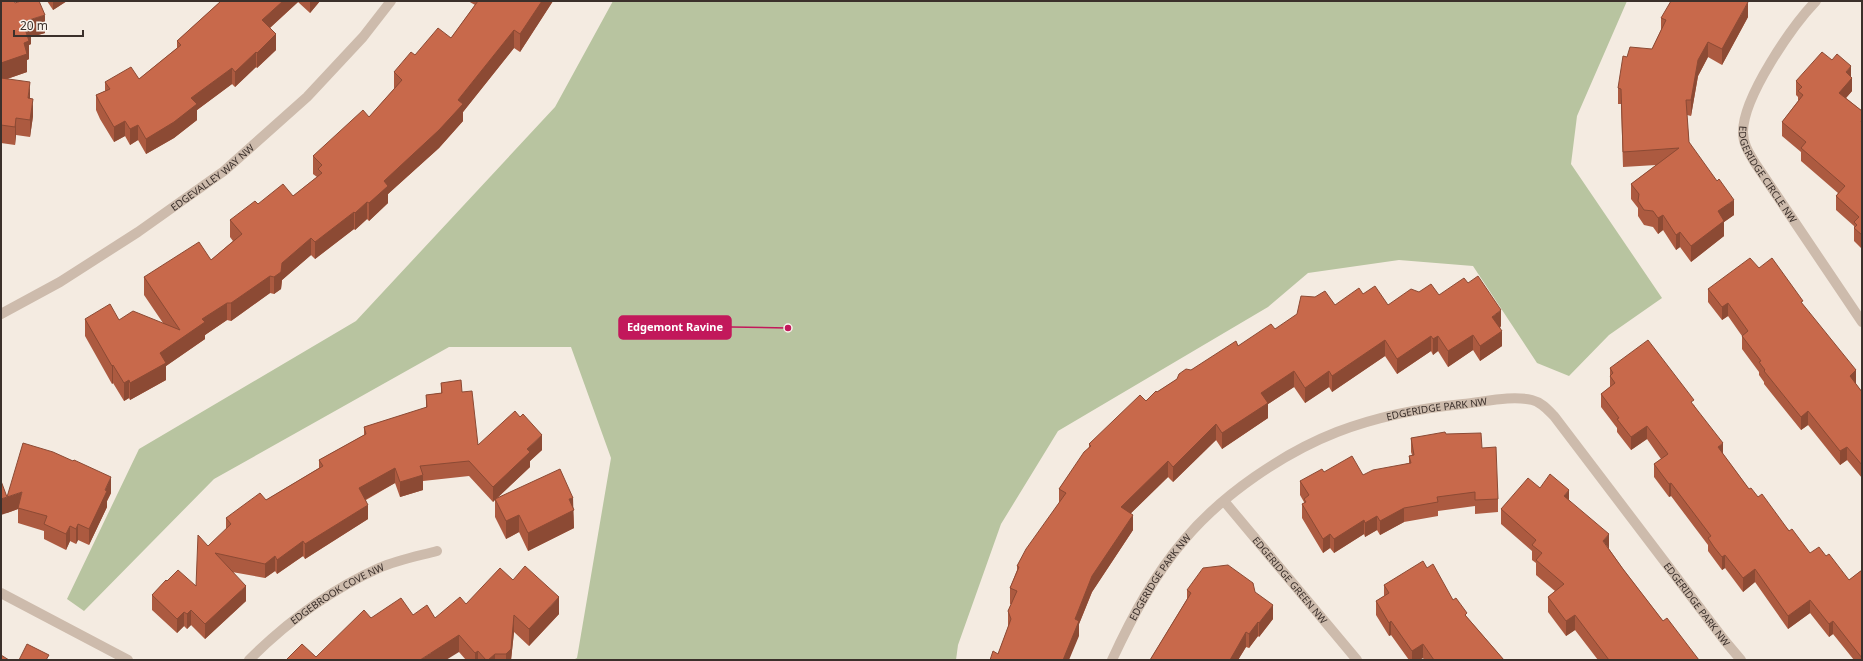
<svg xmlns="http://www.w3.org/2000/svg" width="1863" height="661" font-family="'Noto Sans',sans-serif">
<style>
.green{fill:#b8c4a0}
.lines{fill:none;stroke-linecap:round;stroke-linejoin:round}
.minor{stroke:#cdbbac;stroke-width:10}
.tertiary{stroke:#cdbbac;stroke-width:10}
.wall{fill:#ac5a40}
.shaded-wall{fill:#8c4a34}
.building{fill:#c8694b;stroke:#8c4a34}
.labels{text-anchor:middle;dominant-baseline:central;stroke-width:3;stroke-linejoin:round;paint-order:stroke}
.street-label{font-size:10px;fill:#3b302b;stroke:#fbf5ee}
.leader{fill:none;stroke:#c2185b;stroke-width:1.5}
.callout-dot{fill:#c2185b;stroke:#fbf5ee;stroke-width:1.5}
.callout{fill:#c2185b;stroke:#c2185b;stroke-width:1.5}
.callout-label{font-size:11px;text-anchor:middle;font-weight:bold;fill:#fff}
</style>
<rect width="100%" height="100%" fill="#f4ebe1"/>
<path class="green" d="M613,1H1627L1577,116L1571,164L1662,298L1609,335L1569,376L1537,363L1473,266L1399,260L1308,273L1268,307L1058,431L1001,524L958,645L956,660H573L577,658L611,458L571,347H449L214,479L84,611L67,599L139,449L356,321L555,107Z"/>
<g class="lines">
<g class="minor">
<path id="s1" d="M1816,1C1792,26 1743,97 1743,132C1743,144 1749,153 1755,163L1862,322"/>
<path id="s2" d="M1224,501L1357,660"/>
<path d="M1,593L128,660"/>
<path id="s3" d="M249,660C287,622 330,590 379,568C397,560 418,556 437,551"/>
<path id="s4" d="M1112,660C1132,617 1154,575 1185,539C1222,495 1283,453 1337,432C1376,417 1421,408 1463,404C1484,402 1511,395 1532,400C1541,402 1548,410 1554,416L1725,641L1741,660"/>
</g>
<path class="tertiary" id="s5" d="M1,314L60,282L138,232L224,171L307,97L363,37L391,1"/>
</g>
<g class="wall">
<path d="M1,1L15,3L45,33L31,37V44L29,45V59L27,60V72L7,79L30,98L33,116L30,137L16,135L15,145L1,143Z"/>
<path d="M47,1H67L53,10Z"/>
<path d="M221,1H320L310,13L298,2L270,28L276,50L257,68L256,67L235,87L232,84L197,110V120L174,138L146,154L138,140L130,145L125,136L114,142L100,119L96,110V95L105,91V82L139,79L177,48V41Z"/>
<path d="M468,1H553L520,52L514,48L463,112V121L439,148L388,194V203L369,221L367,219L355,230L354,229L315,259L311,255L282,280L281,289L274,294L270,293L231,321L227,320L205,335V339L166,366V380L130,400L129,398L124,401L113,383L112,384L85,336V319L119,320L163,323L144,295V277L211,260L233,241L230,237V220L258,204L293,196L317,177L313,174V156L369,117L394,89V72L415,55L451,38L475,5Z"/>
<path d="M1748,17L1722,65L1708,57L1698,76L1691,116L1687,115L1689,142L1734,215L1724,222V236L1691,262L1680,247L1676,250L1663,230L1658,234L1653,227L1644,225L1638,216V208L1631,199V184L1656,165L1623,167L1621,104H1618V88L1627,57L1652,49L1661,30V18Z"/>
<path d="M1851,77L1852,91L1846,98L1862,111V249L1854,241V226L1836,210V196L1838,193L1801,161V152L1782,136V122L1798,101V97L1796,95V81Z"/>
<path d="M1759,268L1803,305L1856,384L1862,392V478L1847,460L1840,465L1808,425L1801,430L1764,384V382L1759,375V372L1742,349V336L1728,316L1722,320L1708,302V289Z"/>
<path d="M1468,283L1501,326L1500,328L1502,346L1480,361L1473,350L1448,367L1438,351L1433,355L1431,351L1397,374L1385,356L1332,392L1329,387L1305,403L1294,387L1268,404V418L1222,449L1216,440L1173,482L1168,477L1131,513L1133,530L1092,592L1079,624V636L998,654L1008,627V611L1011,604H1010V588L1017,570V566L1059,503V489L1089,447V444L1157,392L1191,370L1238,346L1275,329L1363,294L1388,305L1419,292L1439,295Z"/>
<path d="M1610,368L1694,405L1723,454L1749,489L1758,497L1810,553L1826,556L1849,580L1862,570V660H1854L1833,634L1829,637L1810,613L1788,629L1755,582L1743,592L1725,568L1722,570L1708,551V545L1671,496L1669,497L1654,477V464L1661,459L1647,439L1631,450L1617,432V428L1601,407V394L1610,387Z"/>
<path d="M441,383L462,392L478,445L542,450L530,461V467L496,499L573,508L574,528L528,551L519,532L506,539L495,517V499L493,502L469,476L423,481V490L400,497L395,483L366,500L368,519L305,559L303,556L277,574L275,571L265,578L232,572L246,601L205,639L191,625L187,629L184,626L177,633L152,610V595L167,581L196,586L226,529V518L266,500L319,468V460L364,435V427L426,408V395L441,393Z"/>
<path d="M1446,434L1482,448L1498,499V512L1475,514V506L1438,511V516L1404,522L1380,535L1377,530L1365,537L1364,534L1334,553L1330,548L1323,553L1302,518V504L1304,503V502L1300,495V481L1363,475L1409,463V456L1412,455L1411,452V438Z"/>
<path d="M1540,488L1569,500L1609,549L1623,569L1663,621L1699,660H1598L1575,630L1566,636L1548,612V597L1555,591L1536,575V563L1532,560V551L1501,524V509Z"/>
<path d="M111,493L107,501V507L89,545L78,540L76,544L70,541L66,550L44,539V531L18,523V509L7,513V497Z"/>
<path d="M1427,568L1467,617L1504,660H1424L1423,658L1419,660H1409L1391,635L1389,636L1376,615V601L1384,596V585Z"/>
<path d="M513,580L559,614L529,646L514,632L511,660H466L459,652L316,657L371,618L413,615L435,618L466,604Z"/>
<path d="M1187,590L1255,592L1273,619L1259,637L1258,636L1249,648L1246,647L1238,660H1150L1187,599Z"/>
</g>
<g class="shaded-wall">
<path d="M53,1H67L53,10Z"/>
<path d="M283,1H298V2L262,35V20Z"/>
<path d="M310,1H320L310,13Z"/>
<path d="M542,1H553L520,52V34Z"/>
<path d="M1748,2V17L1722,65V49Z"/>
<path d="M45,15V33L31,37V44L29,45V59L27,60V72L1,81V63L25,29L29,20Z"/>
<path d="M514,30V48L463,112V121L439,148L388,194V203L369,221V203L384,181L458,100Z"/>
<path d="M276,34V50L257,68V53Z"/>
<path d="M1708,42V57L1698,76L1691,116V100L1698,60Z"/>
<path d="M256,52V67L235,87V72Z"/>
<path d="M1851,66V79L1852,78V91L1839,106V93L1846,72Z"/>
<path d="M232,68V84L197,110V120L174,138L146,154V139L191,98Z"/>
<path d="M30,82V100L28,98Z"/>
<path d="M33,99V116L30,137V120Z"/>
<path d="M16,118V135L15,145V127Z"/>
<path d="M125,121V136L114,142V127Z"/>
<path d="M138,125V140L130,145V129Z"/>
<path d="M1734,200V215L1724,222V236L1691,262V246L1718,211Z"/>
<path d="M367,202V219L355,230V213Z"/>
<path d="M354,212V229L315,259V242Z"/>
<path d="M1663,215V230L1658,234V218Z"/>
<path d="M1680,232V247L1676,250V235Z"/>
<path d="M311,238V255L282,280L281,289L274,294V277L282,263Z"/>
<path d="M270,276V293L231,321V303Z"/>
<path d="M227,303V320L205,335V339L166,366V380L130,400V383L160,353L202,319Z"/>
<path d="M1728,303V316L1722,320V307Z"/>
<path d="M1501,310V326L1492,333V317Z"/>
<path d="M1502,331V346L1480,361V346Z"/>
<path d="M1473,335V350L1448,367V351Z"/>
<path d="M1431,336V351L1397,374V359Z"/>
<path d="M1438,336V351L1433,355V339Z"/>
<path d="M1385,340V356L1332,392V376Z"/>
<path d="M113,365V383L112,384V366Z"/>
<path d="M1856,370V384L1850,390V376Z"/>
<path d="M1294,371V387L1268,404V418L1222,449V433L1261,393Z"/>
<path d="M1329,371V387L1305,403V388Z"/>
<path d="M129,380V398L124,401V383Z"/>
<path d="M1808,411V425L1801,430V417Z"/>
<path d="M1216,424V440L1173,482V467Z"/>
<path d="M1647,426V439L1631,450V437Z"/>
<path d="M542,435V450L530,461V467L493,502V487L527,449Z"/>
<path d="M1723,443V457L1718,447Z"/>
<path d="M1847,447V460L1840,465V451Z"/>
<path d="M1168,461V477L1121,523V507Z"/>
<path d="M395,468V483L359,503V488Z"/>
<path d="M423,475V490L400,497V482Z"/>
<path d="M111,477V493L107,501V507L89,545V529L105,490Z"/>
<path d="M1671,483V496L1669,497V484Z"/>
<path d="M1569,490V505L1564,496Z"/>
<path d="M22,492L18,509L7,513V497Z"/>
<path d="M7,497V513L1,515V499Z"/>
<path d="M573,498L574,528L528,551V533L569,499Z"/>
<path d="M368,505V519L305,559V544Z"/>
<path d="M1404,508V522L1380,535V521Z"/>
<path d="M519,515V532L506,539V521Z"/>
<path d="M1133,515V530L1092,592L1079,624V636L1069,660H1063L1075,619L1092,576Z"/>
<path d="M1377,516V530L1365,537V523Z"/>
<path d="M1364,520V534L1334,553V539Z"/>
<path d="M78,524V540L76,544V529Z"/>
<path d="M70,526V541L66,550V534Z"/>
<path d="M1330,534V548L1323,553V539Z"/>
<path d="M1609,534V549L1603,541Z"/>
<path d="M303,541V556L277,574V560Z"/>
<path d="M1725,555V568L1722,570V557Z"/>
<path d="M275,556V571L265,578V564Z"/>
<path d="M1755,569V582L1743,592V578Z"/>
<path d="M246,586V601L205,639V624Z"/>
<path d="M559,597V614L529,646V629Z"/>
<path d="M1810,600V613L1788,629V616Z"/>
<path d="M1273,605V619L1259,637V623Z"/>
<path d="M191,610V625L187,629V614Z"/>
<path d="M184,612V626L177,633V619Z"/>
<path d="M514,615V632L511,660H506V654Z"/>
<path d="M1575,615V630L1566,636V621Z"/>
<path d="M1391,621V635L1389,636V623Z"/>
<path d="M1833,621V634L1829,637V624Z"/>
<path d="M1258,622V636L1249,648V634Z"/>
<path d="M1246,632V647L1238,660H1230Z"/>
<path d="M459,635V652L446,660H420Z"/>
<path d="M1423,644V658L1419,660H1412V651Z"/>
<path d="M478,651V660H475V653Z"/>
<path d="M495,654V660H488Z"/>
</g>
<g class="building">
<path d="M1,1H14L15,3L21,1H39L45,15L29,20L31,26L25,29L29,41L24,43L27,54L1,63Z"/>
<path d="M221,1H283L262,20L276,34L257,53L256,52L235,72L232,68L191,98L197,104L174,122L146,139L138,125L130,129L125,121L114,127L100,103L96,95L110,89L105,82L131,67L139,79L181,45L177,41Z"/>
<path d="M478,1H542L520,34L514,30L458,100L463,104L439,130L384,181L388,186L369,203L367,202L355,213L354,212L315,242L311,238L282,263L281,272L274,277L270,276L231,303H227L202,319L205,322L160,353L166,363L130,383L129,380L124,383L113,365L112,366L85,319L110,304L119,320L133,311L180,330L144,277L199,242L211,260L242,234L230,220L255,201L258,204L283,184L293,196L322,173L318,169L322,165L313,156L363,110L369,117L402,80L394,72L411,52L415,55L438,28L451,38Z"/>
<path d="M1671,1H1746L1748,2L1722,49L1708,42L1698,60L1691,100H1686L1689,142L1717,181L1719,179L1734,200L1718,211L1724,221L1691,246L1680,232L1676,235L1663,215L1658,218L1653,211L1644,210L1638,201L1639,194L1631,184L1679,148L1623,152L1621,89L1618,88L1623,56L1627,57L1630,47L1652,49L1666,20L1661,18Z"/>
<path d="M1822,52L1832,60L1837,54L1851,66L1846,72L1852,78L1839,93L1862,111V120L1861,121L1862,123V235L1854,228L1857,225L1854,222L1859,217L1836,196L1845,186L1801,148L1806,142L1782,122L1803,95L1798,91L1802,87L1796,81Z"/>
<path d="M1,78L30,82L28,98L33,99L30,120L16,118L15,127L1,125Z"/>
<path d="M1750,258L1759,268L1772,258L1803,301L1801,302L1856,370L1850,376L1862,392V465L1847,447L1840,451L1808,411L1801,417L1764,371L1765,370L1759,362L1761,361L1742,336L1748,331L1728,303L1722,307L1708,289Z"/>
<path d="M1478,276L1501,310L1492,317L1502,331L1480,346L1473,335L1448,351L1438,336L1433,339L1431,336L1397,359L1385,340L1332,376L1329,371L1305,388L1294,371L1261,393L1268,403L1222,433L1216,424L1173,467L1168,461L1121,507L1133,515L1092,576L1075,619L1079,621L1063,660H990L993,651L998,654L1011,619L1008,611L1017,591L1010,588L1019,567L1017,566L1026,549L1066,493L1059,489L1084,452L1091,446L1089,444L1140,395L1146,401L1156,391L1157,392L1177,379L1179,374L1186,369L1191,370L1236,341L1238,346L1271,324L1275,329L1297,314L1301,296L1315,297L1325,291L1335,305L1359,288L1363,294L1375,286L1388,305L1411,289L1419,292L1431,284L1439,295L1464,278L1468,283Z"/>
<path d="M1648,340L1694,400L1691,402L1723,443L1718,447L1749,489L1751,488L1758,497L1762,494L1789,531L1792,529L1810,553L1819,547L1826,556L1829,554L1849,580L1862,570V658L1833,621L1829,624L1810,600L1788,616L1755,569L1743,578L1725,555L1722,557L1714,547L1708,538L1711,536L1671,483L1669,484L1654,464L1668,454L1647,426L1631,437L1617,419L1619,418L1601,394L1615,383L1610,376L1613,373L1610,368Z"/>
<path d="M461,380L462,392L472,391L478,445L515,411L520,417L523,414L542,435L527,449L530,452L493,487L469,461L420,466L423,475L400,482L395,468L359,488L368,505L305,544L303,541L277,560L275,556L265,564L215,553L246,586L205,624L191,610L187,614L184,612L177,619L152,595L166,580L167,581L178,570L196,586L198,535L208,546L231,524L226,518L260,493L266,500L323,466L319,460L366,434L364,427L427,407L426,395L442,393L441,383Z"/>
<path d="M1445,432L1446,434L1481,433L1482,448L1496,447L1498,499L1475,500V492L1437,497L1438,502L1404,508L1380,521L1377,516L1365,523L1364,520L1334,539L1330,534L1323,539L1302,504L1306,502L1304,499L1309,495L1300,481L1322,469L1324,472L1352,456L1363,475L1373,470L1411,463L1409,456L1414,455L1411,438Z"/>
<path d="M23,443L53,452L73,461L74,460L111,477L105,490L107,491L89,529L78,524L76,529L70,526L66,534L44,524L47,516L18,508L22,492L7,497Z"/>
<path d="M560,469L573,498L569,499L574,510L528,533L519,515L506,521L495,499Z"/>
<path d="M1550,474L1569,490L1564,496L1609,534L1603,541L1623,569L1663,621L1667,618L1699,660H1609L1575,615L1566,621L1548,597L1564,584L1536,560L1542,553L1532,545L1536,540L1501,509L1528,478L1540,488Z"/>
<path d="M1,481L7,497L1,499Z"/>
<path d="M1423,561L1427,568L1433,564L1453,600L1456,598L1467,613L1465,615L1504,660H1434L1423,644L1412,651L1391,621L1389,623L1376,601L1389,593L1384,585Z"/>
<path d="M1228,565L1253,583L1255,592L1273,605L1259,623L1258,622L1249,634L1246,632L1230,660H1150L1191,593L1187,590L1203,568Z"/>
<path d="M525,566L559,597L529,629L514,615L511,649L506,654H495L488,660H486L478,651L475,653L459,635L420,660H286L302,644L316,657L364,610L371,618L401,598L413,615L427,605L435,618L460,597L466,604L500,568L513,580Z"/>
<path d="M27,644L49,655L46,660H19Z"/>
<path d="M1,655L9,660H1Z"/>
</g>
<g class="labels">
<g class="street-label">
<text stroke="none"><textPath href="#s1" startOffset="201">EDGERIDGE CIRCLE NW</textPath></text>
<text stroke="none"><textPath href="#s5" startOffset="252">EDGEVALLEY WAY NW</textPath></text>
<text stroke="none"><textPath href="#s4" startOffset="432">EDGERIDGE PARK NW</textPath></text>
<text stroke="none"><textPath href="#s4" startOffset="96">EDGERIDGE PARK NW</textPath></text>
<text stroke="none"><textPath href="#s2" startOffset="103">EDGERIDGE GREEN NW</textPath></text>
<text stroke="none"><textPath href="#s3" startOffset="111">EDGEBROOK COVE NW</textPath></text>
<text stroke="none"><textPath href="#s4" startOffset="792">EDGERIDGE PARK NW</textPath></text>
</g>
</g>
<path class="leader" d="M788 328L731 327"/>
<circle class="callout-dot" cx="788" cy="328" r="4"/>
<rect class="callout" x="619" y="316" width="112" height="23" rx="4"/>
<g class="callout-label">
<text x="675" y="331">Edgemont Ravine</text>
</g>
<rect width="1863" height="661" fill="none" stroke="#3b302b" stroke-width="4"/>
<path d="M14 30v6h69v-6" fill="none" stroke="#3b302b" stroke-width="2"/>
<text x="20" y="30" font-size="12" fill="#3b302b" stroke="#fbf5ee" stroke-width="3" paint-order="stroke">20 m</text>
</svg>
